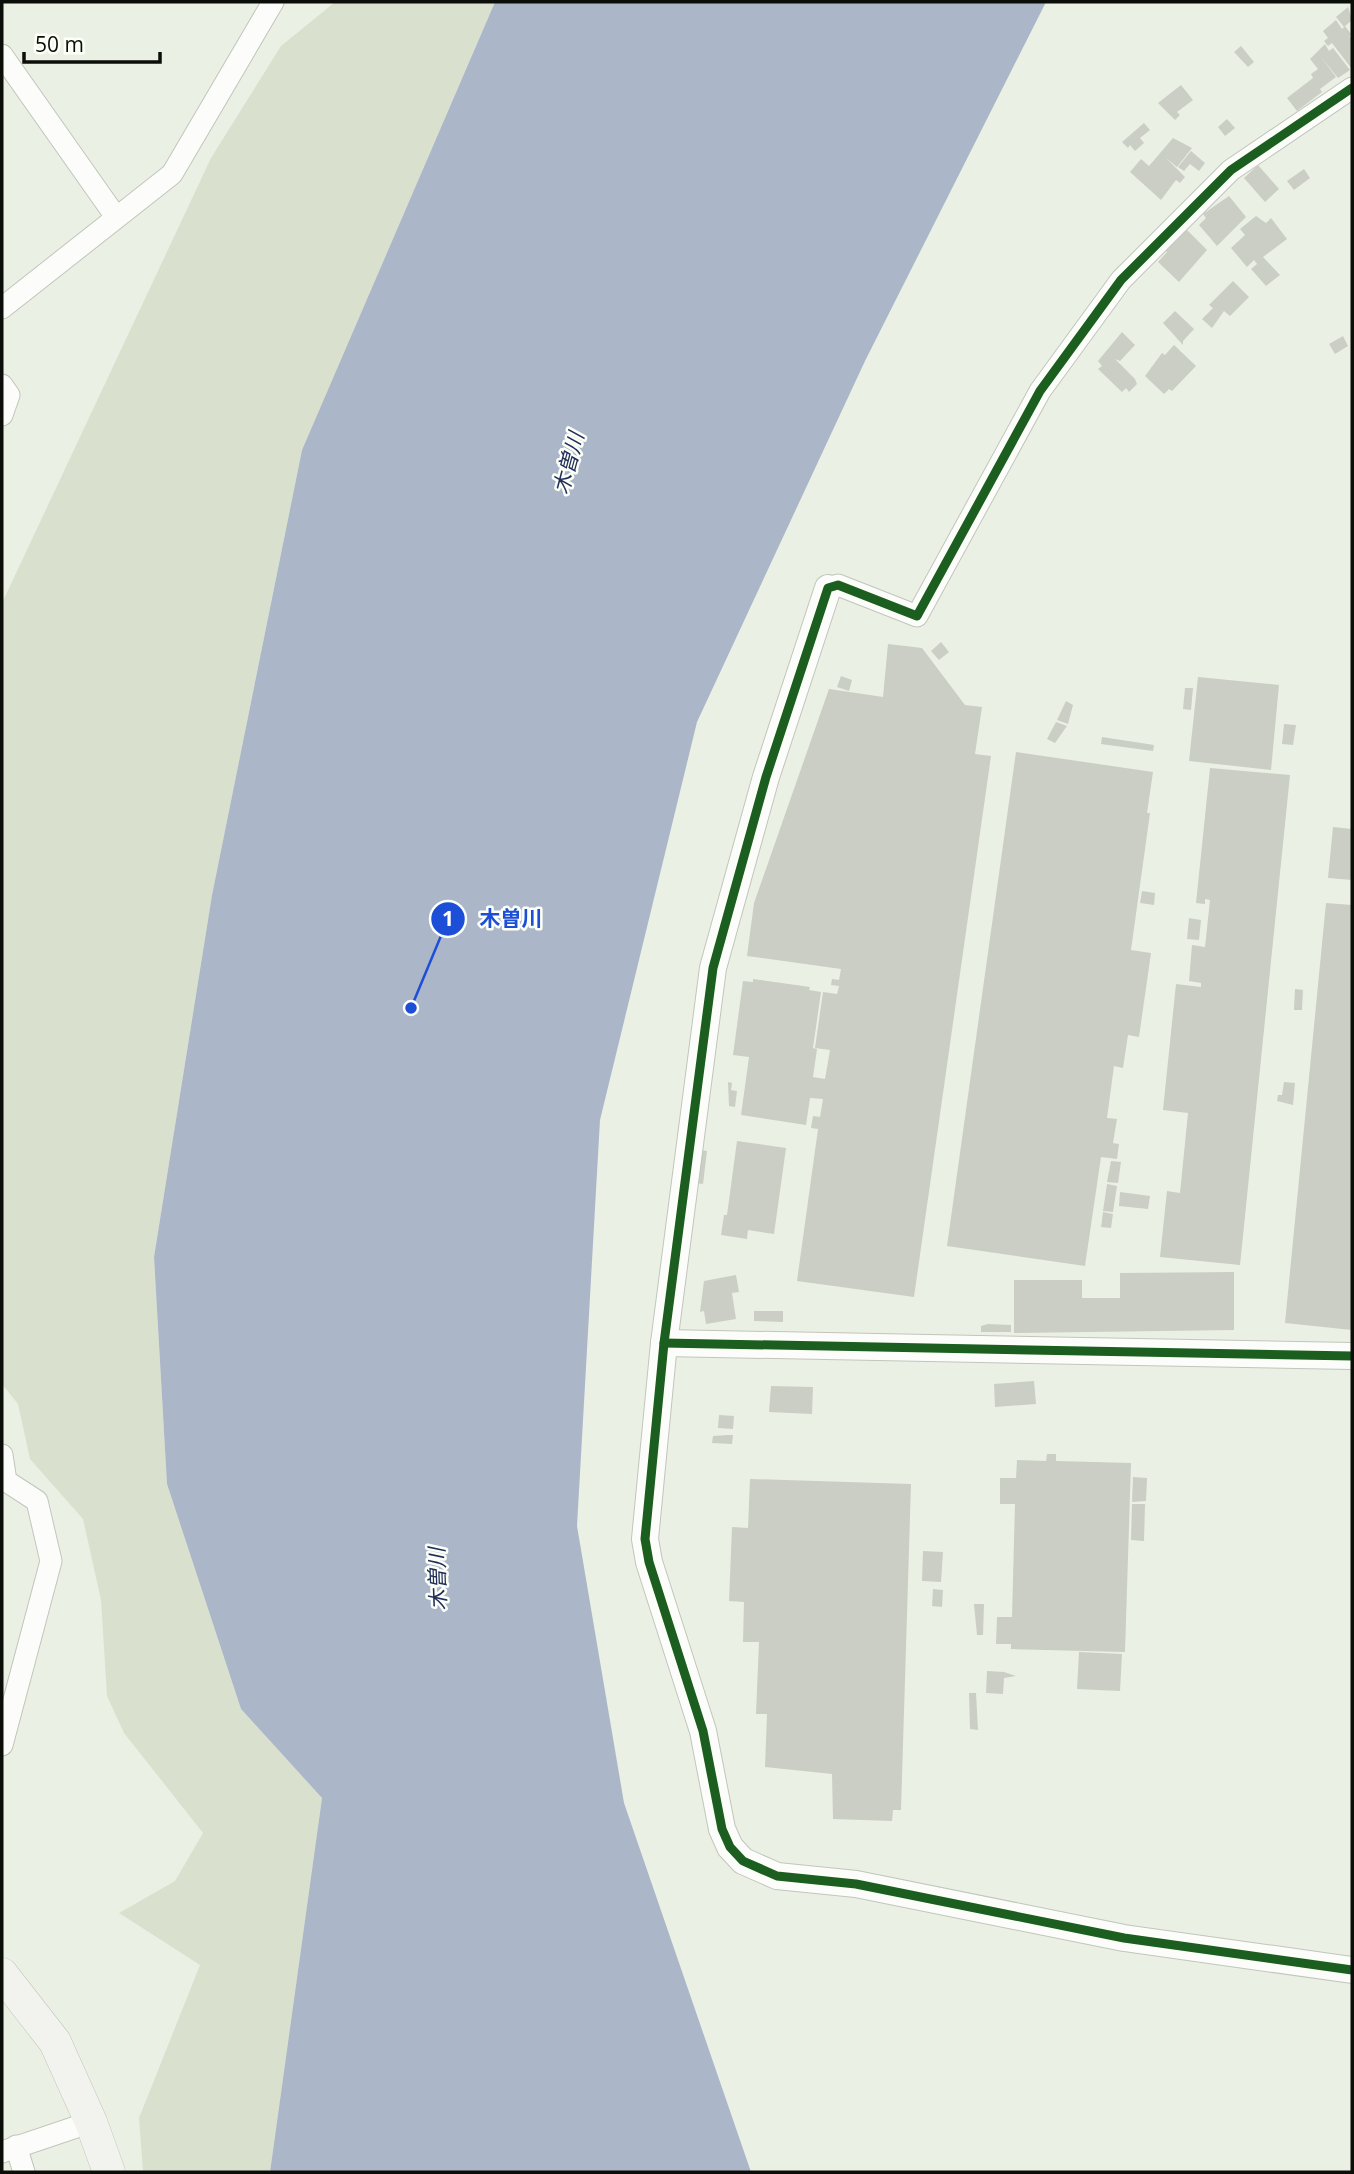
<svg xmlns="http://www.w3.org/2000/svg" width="1354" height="2174" font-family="'Open Sans','Noto Sans JP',sans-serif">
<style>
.green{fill:#d9e1ce}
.water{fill:#acb6c9}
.building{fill:#cacec5}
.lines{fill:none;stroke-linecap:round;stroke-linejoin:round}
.minor-casing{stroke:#c1c5bb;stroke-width:23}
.tertiary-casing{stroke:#c1c5bb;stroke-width:28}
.secondary-casing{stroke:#c1c5bb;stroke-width:33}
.minor{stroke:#fcfdfb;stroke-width:21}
.tertiary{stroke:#fcfdfb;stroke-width:26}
.secondary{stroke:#f2f3ee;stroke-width:32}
.cycleway-casing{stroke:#fcfff7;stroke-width:13}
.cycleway{stroke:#1b5e20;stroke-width:9}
.labels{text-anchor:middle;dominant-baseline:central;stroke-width:5;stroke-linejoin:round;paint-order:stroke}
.water-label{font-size:21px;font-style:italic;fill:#222e5a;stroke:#fcfff7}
.leader{fill:none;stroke:#1d4ed8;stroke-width:2.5}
.callout-dot{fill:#1d4ed8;stroke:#fcfff7;stroke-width:2.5}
.mark-label{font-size:21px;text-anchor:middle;font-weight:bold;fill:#fff}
.callout-label{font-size:21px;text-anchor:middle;font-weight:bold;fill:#1d4ed8;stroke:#fcfff7;stroke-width:5;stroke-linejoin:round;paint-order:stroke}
</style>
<rect width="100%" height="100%" fill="#ebf0e4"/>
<path class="green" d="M335,2H495L302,450L212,895L154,1257L167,1484L241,1709L322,1798L270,2172H143L139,2118L200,1965L119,1913L175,1881L203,1833L124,1733L107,1696L101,1600L83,1519L30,1459L18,1404L2,1384V603L211,158L281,46Z"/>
<path class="water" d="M495,2H1046L865,361L697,722L600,1120L577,1526L624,1803L751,2172H270L322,1798L241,1709L167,1484L154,1257L212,895L302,450Z"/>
<g class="building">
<path d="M1348,7L1352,20L1344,27L1336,17Z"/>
<path d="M1336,20L1342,29L1345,26L1351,34L1349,38L1352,35V69L1332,43L1328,46L1324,41L1328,38L1323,31Z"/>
<path d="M1325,44L1329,51L1333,48L1350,70L1338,78L1321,57L1336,77L1320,89L1322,92L1297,111L1287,98L1313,78L1311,74L1318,69L1310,59Z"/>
<path d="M1241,46L1254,62L1248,67L1234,52Z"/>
<path d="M1181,85L1193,100L1177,112L1180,115L1175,120L1158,103Z"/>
<path d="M1227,119L1235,128L1225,136L1218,127Z"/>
<path d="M1144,123L1150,130L1140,138L1144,143L1135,151L1130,145L1128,148L1122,142Z"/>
<path d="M1173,138L1192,148L1177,167L1166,158L1185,177L1180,183L1176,180L1161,200L1130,172L1141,159L1149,166Z"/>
<path d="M1191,151L1205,163L1199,171L1190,164L1184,171L1178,167Z"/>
<path d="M1258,165L1279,189L1265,202L1244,178Z"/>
<path d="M1304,169L1310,178L1294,190L1287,181Z"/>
<path d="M1229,196L1246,217L1217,246L1199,225L1206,218L1203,214Z"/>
<path d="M1256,216L1266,223L1271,218L1287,239L1263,257L1280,275L1266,286L1251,269L1257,264L1254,260L1247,267L1231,248L1245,235L1240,229Z"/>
<path d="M1187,230L1207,250L1179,282L1158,262L1167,252L1165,250Z"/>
<path d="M1233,281L1249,297L1230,316L1224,311L1212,328L1202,319L1213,308L1209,305Z"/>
<path d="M1175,311L1194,329L1183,341V345L1163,323Z"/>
<path d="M1122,332L1135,345L1120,361L1115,359L1135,379L1137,384L1129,392L1126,388L1122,392L1098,369L1102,366L1098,361Z"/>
<path d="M1343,336L1348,346L1335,354L1329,344Z"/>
<path d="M1174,345L1196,366L1172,391L1169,389L1164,394L1145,376L1162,353L1165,355Z"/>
<path d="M941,642L949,652L939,660L931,651Z"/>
<path d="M888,644L922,648L965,705L982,707L975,754L991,756L914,1297L797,1281L818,1129L811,1128L813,1116L820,1117L823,1099L810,1098L806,1125L741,1115L749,1057L733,1055L743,981L753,982V979L810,987L809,990L821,992L813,1048L817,1049L813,1077L825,1079L830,1050L815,1048L823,992L837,994L839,986L831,985L832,979L839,980L841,969L747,956L754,903L829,689L883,697Z"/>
<path d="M841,676L852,680L849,691L837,687Z"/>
<path d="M1198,677L1279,685L1271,770L1189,761Z"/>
<path d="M1185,688H1193L1191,710L1183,709Z"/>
<path d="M1066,701L1073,705L1068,724L1057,720Z"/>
<path d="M1056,722L1067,726L1055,743L1047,739Z"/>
<path d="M1284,724L1296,725L1293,745L1282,744Z"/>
<path d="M1102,737L1154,745L1153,751L1101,744Z"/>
<path d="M1016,752L1153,772L1147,813H1150L1131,950L1151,953L1139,1037L1128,1035L1123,1068L1114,1066L1107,1118L1117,1119L1113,1143L1119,1144L1117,1159L1101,1157L1085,1266L947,1246Z"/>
<path d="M1210,768L1290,775L1240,1265L1160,1257L1167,1191L1180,1193L1188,1113L1163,1110L1176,984L1201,987V983L1189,981L1192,945L1205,947L1210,900L1205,899V904L1196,903Z"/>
<path d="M1333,827L1352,829V880L1328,878Z"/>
<path d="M1142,891L1155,893L1154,905L1140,903Z"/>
<path d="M1326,903L1352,905V1330L1285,1323Z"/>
<path d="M1189,918L1201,920L1199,940L1187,939Z"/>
<path d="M1295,989L1303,990L1302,1010H1294Z"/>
<path d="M728,1082L732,1083L731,1090L737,1091L735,1107L729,1106Z"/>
<path d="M1284,1082L1295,1083L1293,1105L1277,1101L1278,1095H1282Z"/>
<path d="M737,1141L786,1148L774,1234L748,1230L747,1239L721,1235L724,1215H727Z"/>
<path d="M700,1150L707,1151L703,1184L696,1183Z"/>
<path d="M1111,1161L1121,1162L1118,1183L1107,1182Z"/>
<path d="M1107,1184L1117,1186L1113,1212L1103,1211Z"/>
<path d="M1120,1192L1150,1196L1148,1209L1119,1206Z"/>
<path d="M1103,1212L1113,1214L1111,1228L1101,1227Z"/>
<path d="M1234,1272V1330L1014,1333V1280H1082V1298H1120V1273Z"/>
<path d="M736,1275L739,1292L732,1293L736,1319L706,1324L704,1311L700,1312L704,1281Z"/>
<path d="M754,1311H783V1322L754,1321Z"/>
<path d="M988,1324L1011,1325V1332H981V1326Z"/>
<path d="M1034,1381L1036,1404L995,1407L994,1384Z"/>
<path d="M771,1386L813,1387L812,1414L769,1412Z"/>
<path d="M719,1415L734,1416L733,1429L718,1428Z"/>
<path d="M728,1435H733L732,1444L712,1443L713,1436Z"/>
<path d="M1047,1454H1056V1461L1131,1463L1125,1652L1011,1649V1644H996L997,1617H1012L1015,1504H1000V1478H1016L1017,1460L1046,1461Z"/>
<path d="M1133,1477L1147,1478L1146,1501L1132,1502Z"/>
<path d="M750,1479L911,1484L901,1810H893L892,1821L833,1819L832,1774L765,1767L767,1714H756L759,1642H743L744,1602L729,1601L732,1527L748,1528Z"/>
<path d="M1132,1504H1145L1144,1541L1131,1540Z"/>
<path d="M923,1551L943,1552L941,1582L922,1581Z"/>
<path d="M933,1589L943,1590L942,1607L932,1606Z"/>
<path d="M974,1604H984L983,1635H977Z"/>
<path d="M1079,1652L1122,1654L1120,1691L1077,1689Z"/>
<path d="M987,1671L1004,1672L1016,1676L1004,1678L1003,1694L986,1693Z"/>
<path d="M969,1693H976L978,1730L970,1729Z"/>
</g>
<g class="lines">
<g class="minor-casing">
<g id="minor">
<path d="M2,55L116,217"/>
<path d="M2,308L172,174L273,2"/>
<path d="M2,385L9,395L2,415"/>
<path d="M828,588L838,585L917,616L1040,391L1121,280L1231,170L1352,88"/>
<path d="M2,1455L6,1481L37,1501L51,1561L2,1745"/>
<path d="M16,2146L24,2172"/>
<path d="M2,2152L91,2122"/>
</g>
</g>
<g class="tertiary-casing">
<g id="tertiary">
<path d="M828,588L766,777L713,968L664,1343L645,1539L649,1562L703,1731L722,1829L730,1847L743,1861L777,1876L856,1884L1124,1938L1352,1970"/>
<path d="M664,1343L1352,1356"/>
</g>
</g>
<g class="secondary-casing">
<path id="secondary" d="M2,1974L55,2042L91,2122L109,2172"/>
</g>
<use href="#minor" class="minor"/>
<use href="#tertiary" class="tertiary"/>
<use href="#secondary" class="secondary"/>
<g class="cycleway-casing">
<g id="cycleway">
<path d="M1352,88L1231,170L1121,280L1040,391L917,616L838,585L828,588L766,777L713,968L664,1343L645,1539L649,1562L703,1731L722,1829L730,1847L743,1861L777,1876L856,1884L1124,1938L1352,1970"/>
<path d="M664,1343L1352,1356"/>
</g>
</g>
<use href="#cycleway" class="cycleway"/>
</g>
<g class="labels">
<g class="water-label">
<text transform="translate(568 463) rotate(-75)">木曽川</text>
<text transform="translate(437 1579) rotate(-92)">木曽川</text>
</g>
</g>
<path class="leader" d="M411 1008L448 919"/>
<g class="callout-dot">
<circle cx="411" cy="1008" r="7"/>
<circle cx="448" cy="919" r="18"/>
</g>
<g class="mark-label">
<text x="448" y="926">1</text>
</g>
<g class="callout-label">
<text x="511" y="926">木曽川</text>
</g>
<rect width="1354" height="2174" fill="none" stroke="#0b0e08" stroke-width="7"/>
<path d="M24 52v10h136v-10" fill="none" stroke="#0b0e08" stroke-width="3.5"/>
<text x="35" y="52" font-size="21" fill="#0b0e08" stroke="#fcfff7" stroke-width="5" paint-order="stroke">50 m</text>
</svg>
